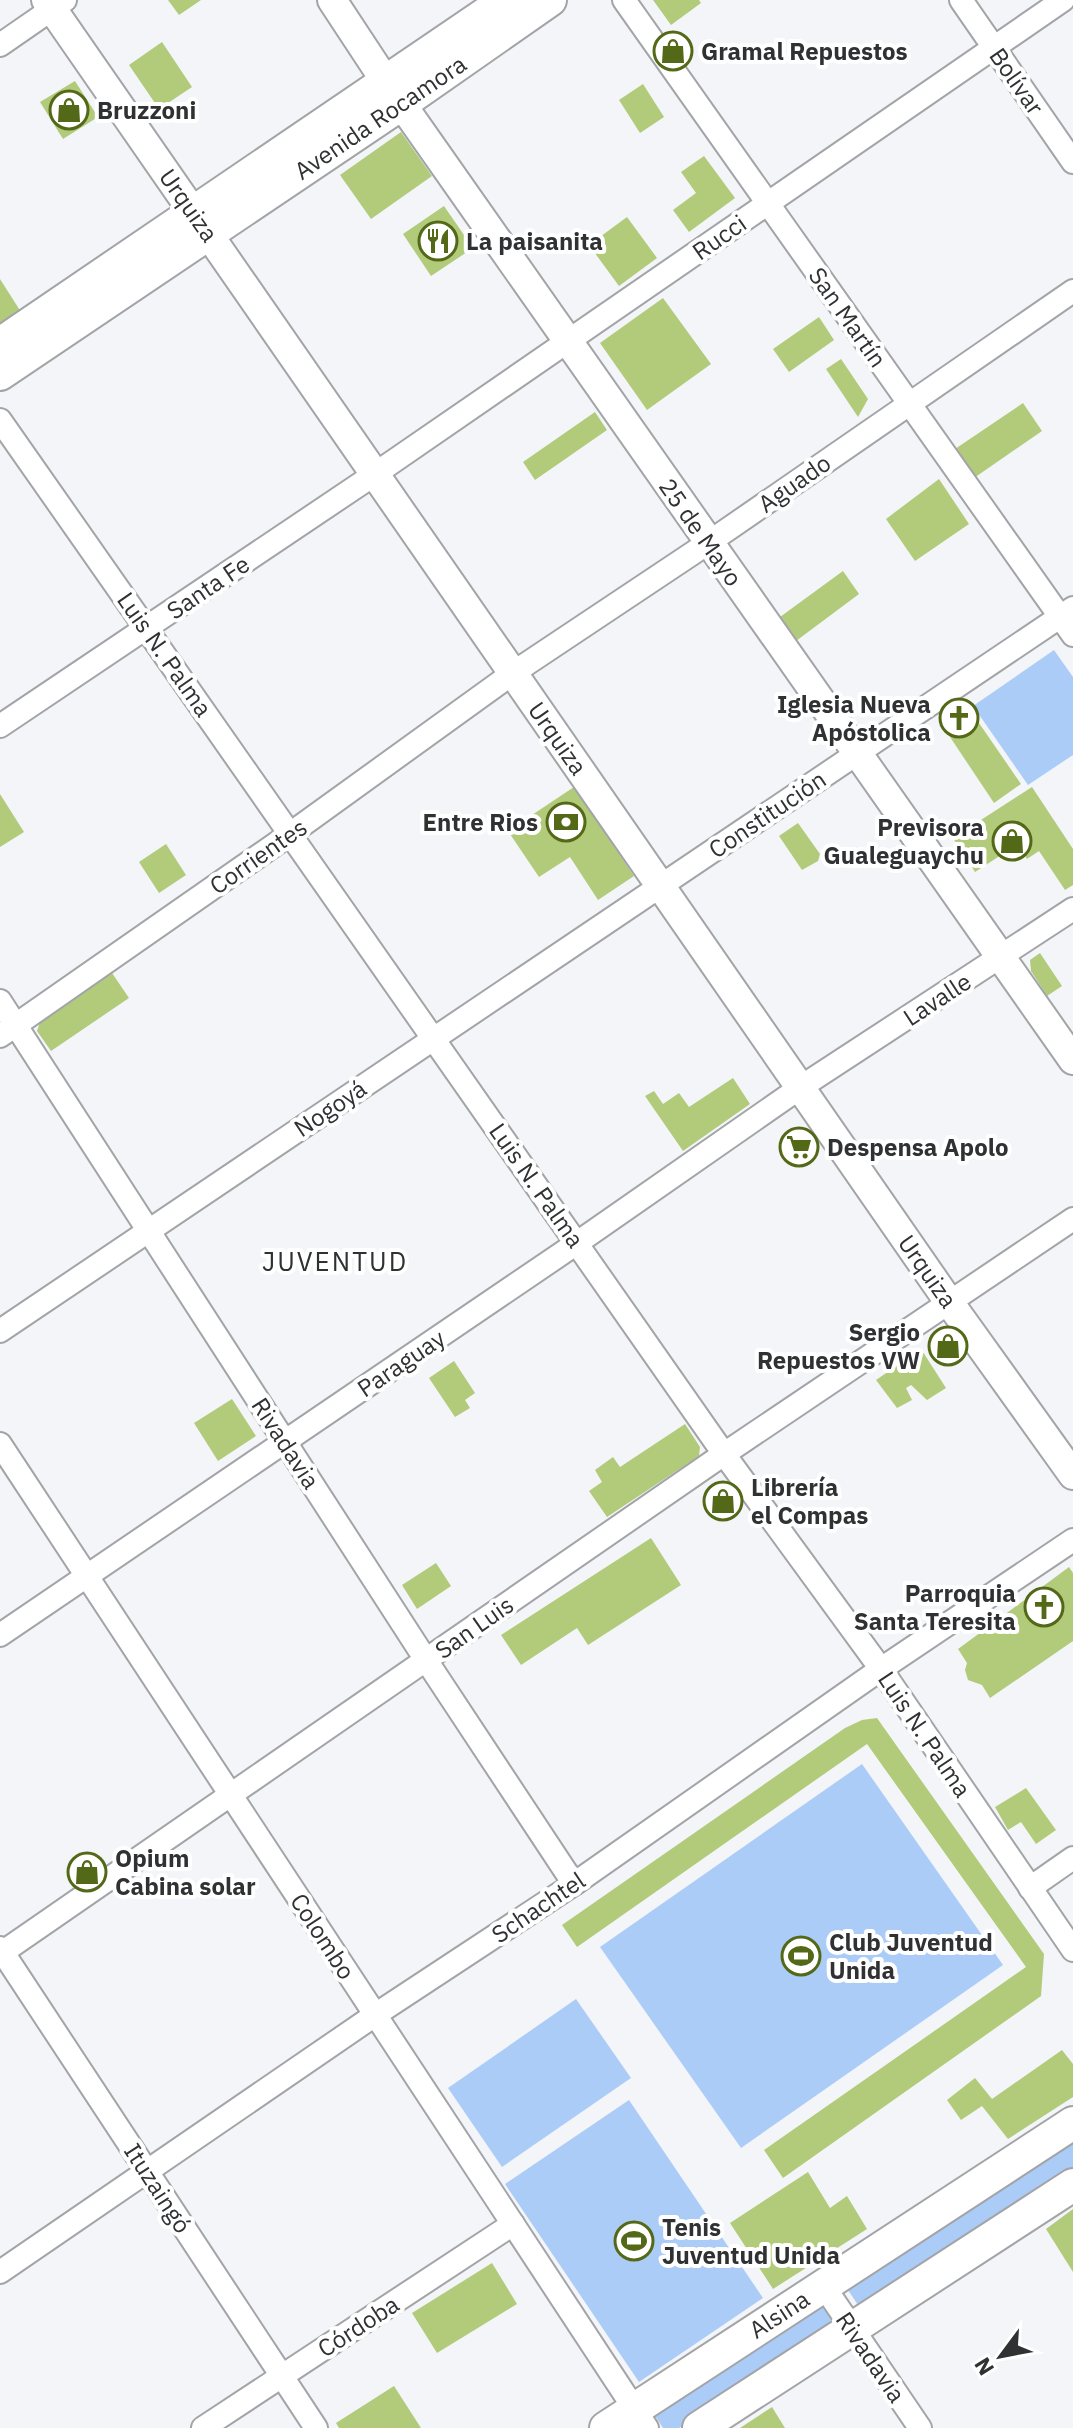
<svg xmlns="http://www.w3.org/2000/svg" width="1073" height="2428" font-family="'IBM Plex Sans',sans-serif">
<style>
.green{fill:#acccf8}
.building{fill:#b2cb7b}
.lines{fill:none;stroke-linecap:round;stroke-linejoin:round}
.minor-casing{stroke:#a2a4a7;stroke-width:26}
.tertiary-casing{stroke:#a2a4a7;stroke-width:32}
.secondary-casing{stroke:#a2a4a7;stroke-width:36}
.minor{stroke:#fff;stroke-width:22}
.tertiary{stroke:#fff;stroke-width:28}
.secondary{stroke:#fff;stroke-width:32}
.labels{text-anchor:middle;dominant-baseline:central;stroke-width:8;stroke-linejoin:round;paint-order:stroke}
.poi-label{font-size:24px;font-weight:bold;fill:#303133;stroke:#fff;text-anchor:start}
.street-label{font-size:24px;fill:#303133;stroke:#fff}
.neighbourhood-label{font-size:26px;letter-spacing:2px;fill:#303133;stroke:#fff}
</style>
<rect width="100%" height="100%" fill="#f3f5f8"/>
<g class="green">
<path d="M1054,650L1073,677V755L1028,785L973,706Z"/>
<path d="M862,1764L1003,1965L741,2148L600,1947Z"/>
<path d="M576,1999L631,2078L502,2167L448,2088Z"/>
<path d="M629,2100L763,2298L639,2382L505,2184Z"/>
<path d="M1073,2136V2168L860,2308L844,2284Z"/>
<path d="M821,2300L835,2322L679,2428H663L652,2411Z"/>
</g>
<g class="building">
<path d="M168,0H201L179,15Z"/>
<path d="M653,0H699L701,3L671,25Z"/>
<path d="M162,42L192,87L159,109L129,65Z"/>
<path d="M75,81L98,117L63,139L40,102Z"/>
<path d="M643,84L664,117L640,133L619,100Z"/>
<path d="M401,132L432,176L371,219L340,175Z"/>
<path d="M704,156L735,198L689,232L673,210L696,193L681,172Z"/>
<path d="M444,206L473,248L431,276L403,234Z"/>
<path d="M627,217L657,258L619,286L589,245Z"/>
<path d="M0,279L21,312L0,326Z"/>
<path d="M663,298L711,364L647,410L600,343Z"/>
<path d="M819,317L834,340L789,372L773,349Z"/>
<path d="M841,359L868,399L858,417L826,369Z"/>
<path d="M1023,403L1042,431L974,478L955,449Z"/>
<path d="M595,412L607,430L535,480L523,462Z"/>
<path d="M939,479L969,524L915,561L886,519Z"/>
<path d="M843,571L859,594L796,641L780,617Z"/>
<path d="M968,707L1021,784L994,803L942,725Z"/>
<path d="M574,787L634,876L598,900L570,857L539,877L508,831Z"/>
<path d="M1032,787L1073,849V885L1065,890L1039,851L1027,859L1018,844L975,872L953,838Z"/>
<path d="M0,794L24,832L0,847Z"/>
<path d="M798,823L820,854L818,861L802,870L779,836Z"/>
<path d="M166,844L186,875L159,893L139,862Z"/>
<path d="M1040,953L1062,986L1047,996L1031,971L1030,960Z"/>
<path d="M112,973L129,998L51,1051L37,1031L40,1022Z"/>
<path d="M733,1078L750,1104L683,1151L645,1096L654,1091L663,1104L679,1093L689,1107Z"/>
<path d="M921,1349L946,1388L927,1400L911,1385L906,1388L912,1400L897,1408L876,1380Z"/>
<path d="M454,1361L475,1393L465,1400L470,1408L455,1417L429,1378Z"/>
<path d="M232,1399L256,1436L218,1461L194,1423Z"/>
<path d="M685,1424L700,1447L699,1456L607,1517L589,1491L602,1482L595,1470L613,1457L620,1467Z"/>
<path d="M651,1538L681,1585L588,1645L577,1628L521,1665L501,1635Z"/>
<path d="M436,1563L451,1586L417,1609L402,1585Z"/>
<path d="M1069,1567L1073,1573V1641L990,1698L982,1685L968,1680L965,1670L967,1663L958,1649Z"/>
<path d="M877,1718L1044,1954L1041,1996L783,2178L764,2150L1026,1967L867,1744L577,1947L562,1925L845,1728L862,1720Z"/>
<path d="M1026,1788L1056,1830L1036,1844L1021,1822L1008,1830L995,1807Z"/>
<path d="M1062,2050L1073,2064V2097L1008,2139L982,2106L961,2120L947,2100L975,2078L992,2099Z"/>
<path d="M808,2172L830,2208L847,2196L867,2229L773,2289L730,2223Z"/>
<path d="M1073,2209V2272L1046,2229Z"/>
<path d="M492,2263L517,2304L437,2353L412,2313Z"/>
<path d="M394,2386L421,2428H339L336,2423Z"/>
<path d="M772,2407L785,2428H740Z"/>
</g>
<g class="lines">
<g class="minor-casing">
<g id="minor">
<path d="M624,0L1073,635"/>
<path d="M961,0L1073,162"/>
<path d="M0,45L65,0"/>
<path d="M0,420L724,1454L881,1669L1073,1950"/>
<path d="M0,726L375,474L1063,0"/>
<path d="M0,1001L426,1660L574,1884"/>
<path d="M0,1036L290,834L513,673L708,543L1073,291"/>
<path d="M0,1331L1073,608"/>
<path d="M0,1444L647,2428"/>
<path d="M0,1635L577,1243L801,1087L1073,909"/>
<path d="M1030,1888L1073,1858"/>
<path d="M0,1948L316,2428"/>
<path d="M0,1954L724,1454L1073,1219"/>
<path d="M0,2272L375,2015L574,1884L881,1669L1073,1540"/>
<path d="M823,2285L920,2428"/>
<path d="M203,2428L513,2224"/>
</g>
</g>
<g class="tertiary-casing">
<g id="tertiary">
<path d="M46,0L949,1302L1073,1475"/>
<path d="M332,0L386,82L1073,1060"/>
</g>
</g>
<g class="secondary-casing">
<g id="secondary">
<path d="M0,344L506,0"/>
<path d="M0,374L401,104L550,0"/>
<path d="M606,2428L1073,2123"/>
<path d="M699,2428L1073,2185"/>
</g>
</g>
<use href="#minor" class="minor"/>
<use href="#tertiary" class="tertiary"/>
<use href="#secondary" class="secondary"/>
</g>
<defs>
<g id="shop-ring" transform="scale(2)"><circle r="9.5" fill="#fff" stroke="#546917" stroke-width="1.5"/><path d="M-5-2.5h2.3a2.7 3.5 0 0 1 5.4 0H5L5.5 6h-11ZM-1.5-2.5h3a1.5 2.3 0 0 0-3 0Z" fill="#546917"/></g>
<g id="restaurant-ring" transform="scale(2)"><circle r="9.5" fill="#fff" stroke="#546917" stroke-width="1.5"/><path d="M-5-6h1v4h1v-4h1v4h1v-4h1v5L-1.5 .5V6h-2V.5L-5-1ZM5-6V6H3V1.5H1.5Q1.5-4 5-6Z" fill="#546917"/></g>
<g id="church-ring" transform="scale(2)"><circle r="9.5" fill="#fff" stroke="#546917" stroke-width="1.5"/><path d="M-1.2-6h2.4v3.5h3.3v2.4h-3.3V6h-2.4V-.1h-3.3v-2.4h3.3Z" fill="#546917"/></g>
<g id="bank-ring" transform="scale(2)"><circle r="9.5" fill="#fff" stroke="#546917" stroke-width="1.5"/><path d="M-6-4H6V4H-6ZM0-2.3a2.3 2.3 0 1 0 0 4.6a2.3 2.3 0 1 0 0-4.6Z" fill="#546917"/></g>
<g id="supermarket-ring" transform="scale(2)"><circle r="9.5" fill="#fff" stroke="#546917" stroke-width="1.5"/><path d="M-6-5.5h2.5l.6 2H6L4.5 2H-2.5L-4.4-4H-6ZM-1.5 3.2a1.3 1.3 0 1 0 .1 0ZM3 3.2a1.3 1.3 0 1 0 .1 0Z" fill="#546917"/></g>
<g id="stadium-ring" transform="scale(2)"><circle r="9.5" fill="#fff" stroke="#546917" stroke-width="1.5"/><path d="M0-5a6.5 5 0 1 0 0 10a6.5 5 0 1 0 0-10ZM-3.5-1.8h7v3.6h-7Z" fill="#546917"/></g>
</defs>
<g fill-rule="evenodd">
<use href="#shop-ring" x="673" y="51"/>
<use href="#shop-ring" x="69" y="110"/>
<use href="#restaurant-ring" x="438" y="241"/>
<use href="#church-ring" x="959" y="718"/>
<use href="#bank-ring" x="566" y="822"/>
<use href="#shop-ring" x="1012" y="841"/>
<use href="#supermarket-ring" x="799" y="1147"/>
<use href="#shop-ring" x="948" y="1346"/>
<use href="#shop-ring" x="723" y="1501"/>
<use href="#church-ring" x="1044" y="1607"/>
<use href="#shop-ring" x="87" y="1872"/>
<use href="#stadium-ring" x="801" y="1956"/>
<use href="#stadium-ring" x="634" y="2241"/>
</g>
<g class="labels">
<g class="poi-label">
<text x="701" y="51">Gramal Repuestos</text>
<text x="97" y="110">Bruzzoni</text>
<text x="466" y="241">La paisanita</text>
<text x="931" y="704" text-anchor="end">Iglesia Nueva<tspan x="931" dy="28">Apóstolica</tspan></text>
<text x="538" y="822" text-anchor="end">Entre Rios</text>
<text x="984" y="827" text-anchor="end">Previsora<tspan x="984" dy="28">Gualeguaychu</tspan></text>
<text x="827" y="1147">Despensa Apolo</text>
<text x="920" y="1332" text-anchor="end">Sergio<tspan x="920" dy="28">Repuestos VW</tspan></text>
<text x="751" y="1487">Librería<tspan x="751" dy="28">el Compas</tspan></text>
<text x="1016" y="1593" text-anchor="end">Parroquia<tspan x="1016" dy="28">Santa Teresita</tspan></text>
<text x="115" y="1858">Opium<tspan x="115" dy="28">Cabina solar</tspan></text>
<text x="829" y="1942">Club Juventud<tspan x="829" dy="28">Unida</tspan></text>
<text x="662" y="2227">Tenis<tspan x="662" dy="28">Juventud Unida</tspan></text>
</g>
<g class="street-label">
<text transform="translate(1017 81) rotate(55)">Bolívar</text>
<text transform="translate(380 117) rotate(-34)">Avenida Rocamora</text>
<text transform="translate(189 205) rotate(55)">Urquiza</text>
<text transform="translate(719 237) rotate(-35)">Rucci</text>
<text transform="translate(848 317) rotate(55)">San Martín</text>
<text transform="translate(794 483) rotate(-35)">Aguado</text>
<text transform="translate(701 532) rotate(55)">25 de Mayo</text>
<text transform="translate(208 587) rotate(-34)">Santa Fe</text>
<text transform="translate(165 654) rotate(55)">Luis N. Palma</text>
<text transform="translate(558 738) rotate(55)">Urquiza</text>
<text transform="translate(767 814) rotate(-34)">Constitución</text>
<text transform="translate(258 856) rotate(-35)">Corrientes</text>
<text transform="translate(937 999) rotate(-33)">Lavalle</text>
<text transform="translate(330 1108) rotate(-34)">Nogoyá</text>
<text transform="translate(537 1185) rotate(55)">Luis N. Palma</text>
<text transform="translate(928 1271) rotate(55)">Urquiza</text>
<text transform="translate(401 1363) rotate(-34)">Paraguay</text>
<text transform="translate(286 1443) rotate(57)">Rivadavia</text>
<text transform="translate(474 1627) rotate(-35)">San Luis</text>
<text transform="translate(925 1734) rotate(56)">Luis N. Palma</text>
<text transform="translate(538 1907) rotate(-34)">Schachtel</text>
<text transform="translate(323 1936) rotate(57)">Colombo</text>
<text transform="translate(158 2188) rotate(57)">Ituzaingó</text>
<text transform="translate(779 2314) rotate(-33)">Alsina</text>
<text transform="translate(358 2326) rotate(-33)">Córdoba</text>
<text transform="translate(871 2357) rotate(56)">Rivadavia</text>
</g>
<g class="neighbourhood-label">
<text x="335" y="1261">JUVENTUD</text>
</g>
</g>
<g transform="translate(1001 2356) rotate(238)" stroke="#ffffff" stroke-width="6" paint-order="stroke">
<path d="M0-6L14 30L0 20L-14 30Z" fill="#303133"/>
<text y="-12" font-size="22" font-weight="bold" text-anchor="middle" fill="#303133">N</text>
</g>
</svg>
